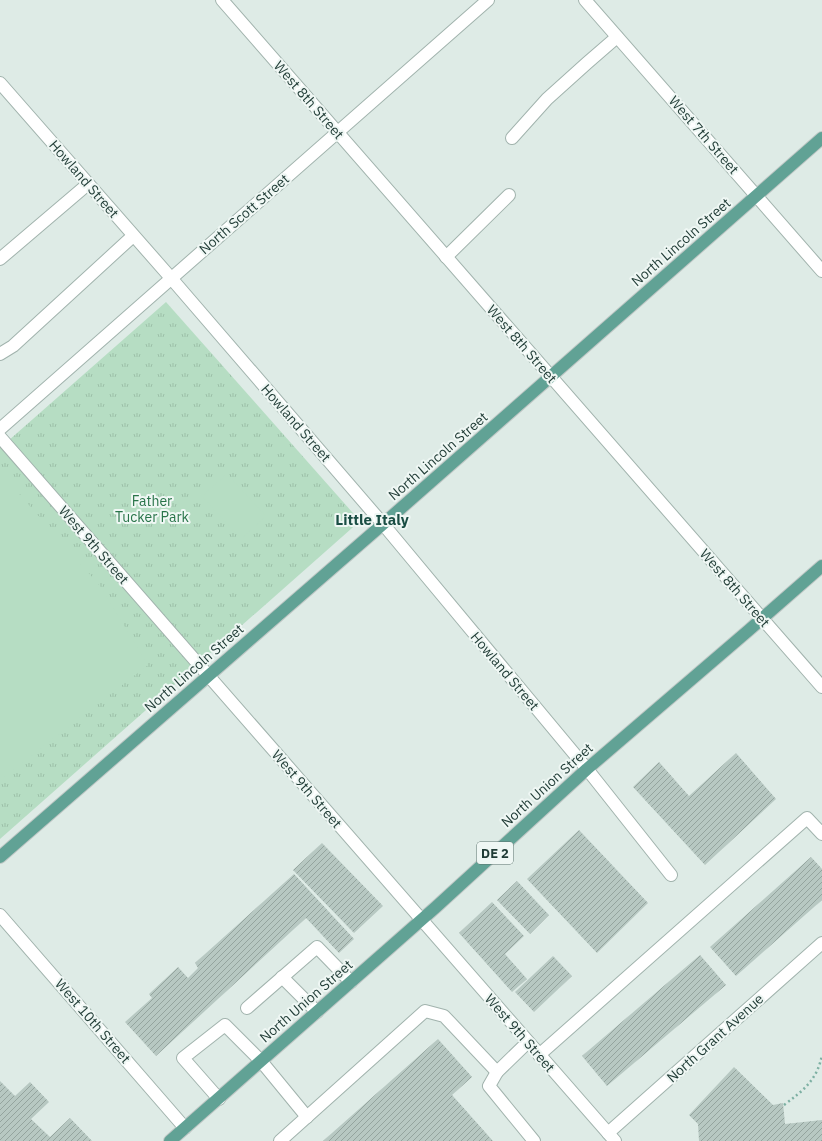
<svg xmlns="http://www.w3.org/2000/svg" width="822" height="1141" font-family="'IBM Plex Sans',sans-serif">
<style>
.grass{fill:url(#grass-tufts)}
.pitch{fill:#b6ddc3}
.building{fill:url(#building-hatch)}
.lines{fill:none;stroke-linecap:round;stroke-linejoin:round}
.service-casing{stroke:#a1b3ad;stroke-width:14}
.minor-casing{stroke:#a1b3ad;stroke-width:14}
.primary-casing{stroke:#c0c8c6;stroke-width:14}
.path{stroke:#7db0a3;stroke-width:2.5;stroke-dasharray:2 3;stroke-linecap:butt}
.service{stroke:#fff;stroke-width:12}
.minor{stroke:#fff;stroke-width:12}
.primary{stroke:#61a295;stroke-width:12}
.labels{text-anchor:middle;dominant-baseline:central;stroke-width:4;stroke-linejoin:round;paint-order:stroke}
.shield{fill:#eff7f4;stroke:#5d736e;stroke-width:1}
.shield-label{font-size:13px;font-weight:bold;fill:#1f3b35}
.street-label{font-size:14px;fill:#1f3b35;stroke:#eff7f4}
.park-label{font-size:14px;fill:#287449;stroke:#eff7f4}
.neighbourhood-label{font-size:15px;font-weight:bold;fill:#1a4e44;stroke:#eff7f4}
</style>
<defs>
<pattern id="grass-tufts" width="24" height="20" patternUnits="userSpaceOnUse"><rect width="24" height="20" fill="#b6ddc3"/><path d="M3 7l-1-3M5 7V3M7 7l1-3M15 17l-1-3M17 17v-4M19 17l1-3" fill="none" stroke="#9cbfa8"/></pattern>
<pattern id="building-hatch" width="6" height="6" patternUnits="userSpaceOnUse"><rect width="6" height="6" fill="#b7c8c2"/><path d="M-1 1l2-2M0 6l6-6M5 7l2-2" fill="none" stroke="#94a49e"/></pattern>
</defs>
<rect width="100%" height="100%" fill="#deebe6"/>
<path class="grass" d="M166,302L360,521L0,839V448Z"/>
<g class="pitch">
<path d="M0,472L100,586L148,665L0,780Z"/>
<path d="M227,474L266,516L241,539L202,496Z"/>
</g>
<g class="building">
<path d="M736,753L776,799L705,865L633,787L659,762L689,796Z"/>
<path d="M579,830L648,903L597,953L527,879Z"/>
<path d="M322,843L383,906L354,933L293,870Z"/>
<path d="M811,857L822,869V900L736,976L710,947Z"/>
<path d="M294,874L354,939L339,953L306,918L156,1056L125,1022L152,998L149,994L178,967L188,978L198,968L195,963Z"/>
<path d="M517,881L549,915L530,934L497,900Z"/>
<path d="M492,902L524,936L505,954L527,979L512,992L459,933Z"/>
<path d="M700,955L726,985L607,1086L582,1056Z"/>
<path d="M553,956L572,976L534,1012L515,992Z"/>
<path d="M438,1039L472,1077L452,1095L493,1141H323Z"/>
<path d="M734,1067L773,1105L783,1103L785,1124L822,1120V1141H699L698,1124L689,1115Z"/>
<path d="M0,1081L15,1096L30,1082L49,1102L31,1119L50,1137L70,1118L92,1141H0Z"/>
</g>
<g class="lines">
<g class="service-casing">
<g id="service">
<path d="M512,138L547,99L587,63L617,37"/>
<path d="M446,257L509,195"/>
<path d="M0,259L88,184"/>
<path d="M0,354L13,346L133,236"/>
<path d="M587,769L671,875"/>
<path d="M282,977L317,1012"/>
<path d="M247,1008L317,947L351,982"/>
<path d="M539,1055L807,818L822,834"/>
<path d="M497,1072L489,1086L534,1141"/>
<path d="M219,1099L183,1058L225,1025L261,1061L307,1117"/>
<path d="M280,1141L425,1011L444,1016L497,1072L528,1042"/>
</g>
</g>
<g class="minor-casing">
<g id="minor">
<path d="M222,0L822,687"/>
<path d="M585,0L822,271"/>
<path d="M0,83L171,278L383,524L587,769"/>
<path d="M0,429L488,0"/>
<path d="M0,437L615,1141"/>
<path d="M0,915L185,1128"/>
<path d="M608,1133L822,943"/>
</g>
</g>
<g class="primary-casing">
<g id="primary">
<path d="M0,857L383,524L822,138"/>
<path d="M170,1141L436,907L587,769L749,630L822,566"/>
</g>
</g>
<path class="path" d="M784,1105C804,1090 817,1080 822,1055"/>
<use href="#service" class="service"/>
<use href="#minor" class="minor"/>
<use href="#primary" class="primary"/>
</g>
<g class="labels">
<rect class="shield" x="477" y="842" width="36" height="22" rx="3"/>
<g class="shield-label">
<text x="495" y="853">DE 2</text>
</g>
<g class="street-label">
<text transform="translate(309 100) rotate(49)">West 8th Street</text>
<text transform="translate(704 135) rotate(49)">West 7th Street</text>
<text transform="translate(84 179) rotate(49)">Howland Street</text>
<text transform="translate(244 214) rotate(-41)">North Scott Street</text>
<text transform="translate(681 242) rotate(-41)">North Lincoln Street</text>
<text transform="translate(522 344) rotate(49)">West 8th Street</text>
<text transform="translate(296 423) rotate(49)">Howland Street</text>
<text transform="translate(438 456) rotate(-41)">North Lincoln Street</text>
<text transform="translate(94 545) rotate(49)">West 9th Street</text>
<text transform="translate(735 588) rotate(49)">West 8th Street</text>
<text transform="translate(194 668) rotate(-41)">North Lincoln Street</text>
<text transform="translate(505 671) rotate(50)">Howland Street</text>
<text transform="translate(547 785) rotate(-42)">North Union Street</text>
<text transform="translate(307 789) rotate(49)">West 9th Street</text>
<text transform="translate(306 1001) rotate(-41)">North Union Street</text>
<text transform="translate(93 1021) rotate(49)">West 10th Street</text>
<text transform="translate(520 1033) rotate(49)">West 9th Street</text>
<text transform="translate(715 1038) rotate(-42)">North Grant Avenue</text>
</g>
<g class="park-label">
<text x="152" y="501">Father<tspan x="152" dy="16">Tucker Park</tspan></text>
</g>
<g class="neighbourhood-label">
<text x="372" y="519">Little Italy</text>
</g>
</g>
</svg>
